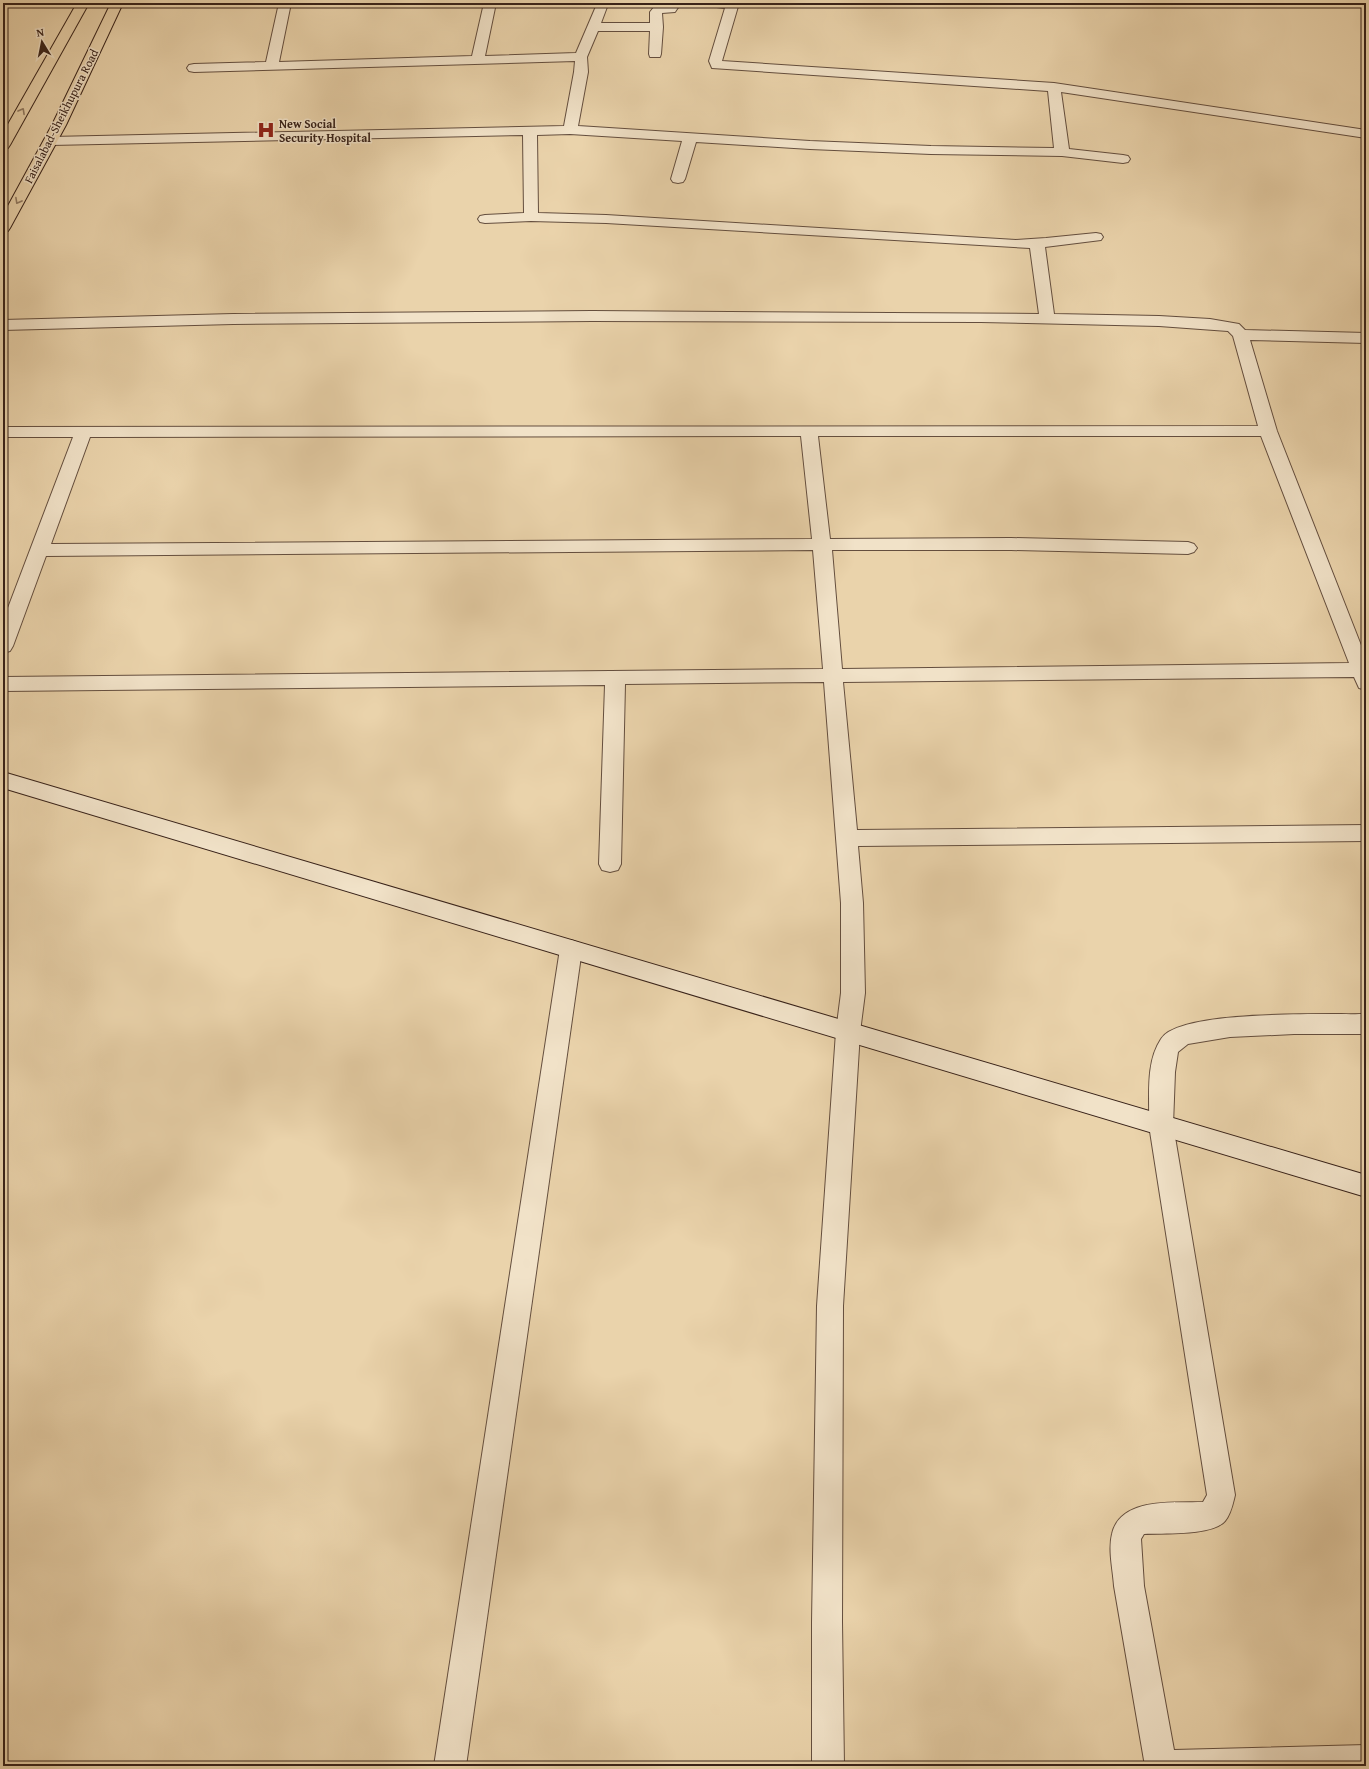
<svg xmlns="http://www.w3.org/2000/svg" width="1369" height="1769" font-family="'Gentium Book Plus',serif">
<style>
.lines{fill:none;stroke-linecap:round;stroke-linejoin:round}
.street-casing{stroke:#644e3e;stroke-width:2}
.secondary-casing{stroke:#382219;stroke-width:2}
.highway-casing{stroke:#382219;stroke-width:2}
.street{fill:#f1e2c8;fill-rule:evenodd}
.secondary{fill:#f1e2c8;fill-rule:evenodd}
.highway{fill:#ead3ab;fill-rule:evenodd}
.oneway{stroke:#917a62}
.labels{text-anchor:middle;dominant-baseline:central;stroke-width:3;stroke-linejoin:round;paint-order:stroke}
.far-street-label{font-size:12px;fill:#382219;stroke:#f1e2c8}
.far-poi-label{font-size:12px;font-weight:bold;fill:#382219;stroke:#f1e2c8;text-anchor:start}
</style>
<rect width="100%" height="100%" fill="#ead3ab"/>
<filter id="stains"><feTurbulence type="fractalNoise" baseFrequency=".005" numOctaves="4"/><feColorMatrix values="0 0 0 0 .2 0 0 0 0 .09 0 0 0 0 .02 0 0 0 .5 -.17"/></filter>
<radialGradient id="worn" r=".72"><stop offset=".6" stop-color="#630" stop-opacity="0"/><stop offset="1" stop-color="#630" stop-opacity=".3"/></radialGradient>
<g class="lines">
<g class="street-casing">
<g id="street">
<path d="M279,3H291L279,62L472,56L484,3H496L485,56L576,53L597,4H605L607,7L601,23H650V12L654,7L667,6L669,3H681L675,12L662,13L663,27L661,54L660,57H650L649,54L650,31H598L587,57L588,72L578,126L810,141L931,146L1054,148L1048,91L712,68L709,61L725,8L708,6L706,3H739L722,61L1054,83L1366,130V138L1061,92L1069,149L1123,155L1128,156L1130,159L1128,162L1123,163L1062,156L931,154L810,149L696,142L685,179L683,182L678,183L673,182L671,179L682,141L570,134L537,135L538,213L606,215L1016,240L1046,238L1096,233L1101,234L1103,237L1101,240L1045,247L1054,314L1159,316L1210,319L1239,324L1245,330L1366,333V343L1250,340L1277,431L1366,658V690L1359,688L1354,677L843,682L857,830L1366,825V841L858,846L863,903L865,993L860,1032L843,1306L842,1622L844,1766H812V1622L817,1306L836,1032L841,993V903L824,682L625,684L621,864L618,870L610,872L602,870L599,864L605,685L3,691V677L823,669L813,550L46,556L13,646L10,651L3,653V621L73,437H3V427L1258,426L1233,336L1228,331L1159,326L981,322L592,321L233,324L3,330V320L233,314L592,311L1039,314L1030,248L606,223L531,221L485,223L480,222L478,219L480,216L485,215L524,213L523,135L51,145L46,144L44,141L46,138L51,137L564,126L574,72L575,61L194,72L189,71L187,68L189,65L194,64L266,62ZM801,436L812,539L51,544L90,437ZM818,436H1261L1349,663L842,669L832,550H1011L1188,554L1194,552L1197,548L1194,544L1188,542L1011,538L830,539Z"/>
<path d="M571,940L579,943L582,949L466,1766H434L560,949L563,943Z"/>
<path d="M1366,1014V1034H1294L1230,1037L1188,1044L1178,1052L1175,1072L1173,1125L1235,1495C1233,1503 1231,1514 1225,1521C1212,1536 1164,1533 1144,1534L1141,1539L1144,1586L1174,1750L1366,1745V1766H1145L1114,1586C1113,1570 1108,1550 1112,1534C1120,1497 1174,1503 1203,1502L1207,1495L1149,1125C1150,1097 1145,1063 1161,1039C1179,1009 1330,1015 1366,1014Z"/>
</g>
</g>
<g class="secondary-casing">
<path id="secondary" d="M3,772L1366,1175V1197L3,788Z"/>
</g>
<g class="highway-casing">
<g id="highway">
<path d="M77,3H89L10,145L8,148L3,149V133Z"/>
<path d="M111,3H123L66,125L10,228L8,231L3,232V215L52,125Z"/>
</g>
</g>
<use href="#street" class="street"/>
<use href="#secondary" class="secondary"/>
<use href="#highway" class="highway"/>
</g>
<defs><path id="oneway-chevron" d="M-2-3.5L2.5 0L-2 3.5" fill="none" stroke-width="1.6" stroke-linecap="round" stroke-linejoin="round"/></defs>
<g class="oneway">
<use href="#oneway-chevron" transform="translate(22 111) rotate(-61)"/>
<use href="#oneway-chevron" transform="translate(18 201) rotate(119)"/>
</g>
<defs>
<g id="hospital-bare" transform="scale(1.38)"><path d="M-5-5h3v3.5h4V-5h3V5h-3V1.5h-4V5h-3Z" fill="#8f2418" stroke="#f1e2c8" stroke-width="2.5" paint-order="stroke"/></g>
</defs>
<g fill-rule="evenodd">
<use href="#hospital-bare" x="266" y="130"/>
</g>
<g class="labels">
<g class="far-street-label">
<text transform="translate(61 116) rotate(-63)">Faisalabad-Sheikhupura Road</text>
</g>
<g class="far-poi-label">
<text x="279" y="123">New Social<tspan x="279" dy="14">Security Hospital</tspan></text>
</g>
</g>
<rect width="1369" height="1769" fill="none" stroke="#ead3ab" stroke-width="16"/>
<rect x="4" y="4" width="1361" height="1761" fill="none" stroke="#382219" stroke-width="2"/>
<rect x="8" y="8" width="1353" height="1753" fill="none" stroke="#382219"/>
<g transform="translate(42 42) rotate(350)" stroke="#f1e2c8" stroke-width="3" paint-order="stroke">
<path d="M0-3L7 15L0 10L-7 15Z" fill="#382219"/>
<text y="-6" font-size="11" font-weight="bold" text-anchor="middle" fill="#382219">N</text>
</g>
<rect width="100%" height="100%" filter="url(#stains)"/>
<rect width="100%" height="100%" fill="url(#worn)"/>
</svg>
